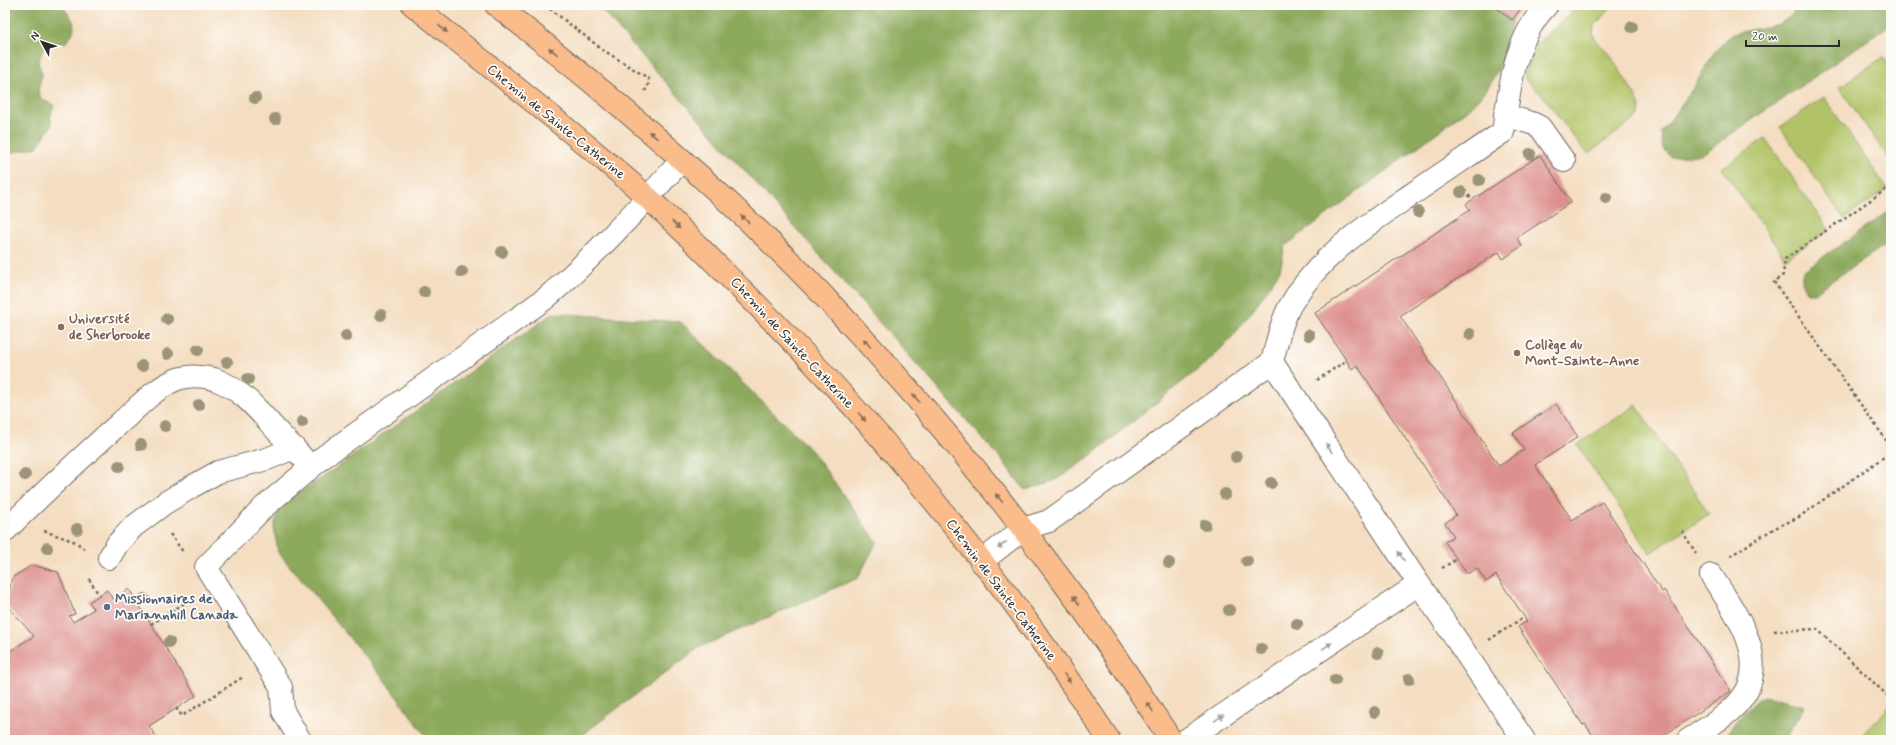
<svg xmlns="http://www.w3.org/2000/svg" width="1896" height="745" font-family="Mynerve,sans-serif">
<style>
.green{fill:#b1c366;stroke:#6e7748}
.forest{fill:#8ca95b;stroke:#5c6a43}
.building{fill:#dd908d}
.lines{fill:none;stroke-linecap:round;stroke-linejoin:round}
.minor-casing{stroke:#71695f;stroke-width:24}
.major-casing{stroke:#71695f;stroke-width:24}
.path{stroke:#71695f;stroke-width:2.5;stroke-dasharray:3 3;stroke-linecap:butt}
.minor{stroke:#fff;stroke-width:22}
.major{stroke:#fabc8b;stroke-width:22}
.tree{fill:#9b9478}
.oneway{fill:#886c56}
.oneway2{fill:#a0a0a0}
.education-dot{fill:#8d6e63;stroke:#fdfcf7;stroke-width:1.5}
.service-dot{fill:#5c6f8a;stroke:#fdfcf7;stroke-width:1.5}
.labels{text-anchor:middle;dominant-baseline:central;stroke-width:3.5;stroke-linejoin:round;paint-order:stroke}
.street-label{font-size:14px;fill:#2b2b2b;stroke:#fdfcf7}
.education-label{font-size:14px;font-weight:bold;fill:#785e54;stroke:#fdfcf7;text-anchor:start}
.service-label{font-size:14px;font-weight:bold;fill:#4e5e75;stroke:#fdfcf7;text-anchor:start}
</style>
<rect width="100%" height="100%" fill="#fdfcf7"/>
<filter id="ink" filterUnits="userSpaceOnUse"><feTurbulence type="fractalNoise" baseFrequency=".025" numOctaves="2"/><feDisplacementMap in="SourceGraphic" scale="8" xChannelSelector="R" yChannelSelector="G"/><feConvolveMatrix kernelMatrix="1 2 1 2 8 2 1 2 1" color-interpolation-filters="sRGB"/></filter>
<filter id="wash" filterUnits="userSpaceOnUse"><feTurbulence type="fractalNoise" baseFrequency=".012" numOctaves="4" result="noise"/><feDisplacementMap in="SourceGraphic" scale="16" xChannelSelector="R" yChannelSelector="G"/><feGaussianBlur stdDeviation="0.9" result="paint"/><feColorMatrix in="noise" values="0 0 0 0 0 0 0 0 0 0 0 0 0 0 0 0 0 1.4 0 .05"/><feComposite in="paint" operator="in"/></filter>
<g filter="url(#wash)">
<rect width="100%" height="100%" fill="#f4ddc0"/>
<g class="green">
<path d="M1579,5H1613L1594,26L1593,33L1596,41L1609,53L1636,97L1640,107L1639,116L1588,154L1580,146L1543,96L1526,81L1524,73L1539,42Z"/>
<path d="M1883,57L1891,69V162L1839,87Z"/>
<path d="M1824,97L1887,189L1844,219L1780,127Z"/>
<path d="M1765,138L1829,230L1785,259L1722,168Z"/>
<path d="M1636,405L1709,514L1650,553L1577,445Z"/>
<path d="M1891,705V740H1857Z"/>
</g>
<g class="forest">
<path d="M5,5H61C73,19 81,27 65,43H50L43,50L38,62L42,74L38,91L41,99L54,105L50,118L52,125L37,147L5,154Z"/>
<path d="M600,5H1493L1512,20C1505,55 1498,82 1471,107L1285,246L1280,270L1265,293L1234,335L1212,358L1084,461L1056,480L1025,490L1001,459L599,7Z"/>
<path d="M1798,5H1891V24L1701,155L1671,157L1663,149L1661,133L1694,87L1715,51L1732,34L1780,24L1791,16Z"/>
<path d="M1891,210V241L1814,293H1807C1802,285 1801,280 1803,271Z"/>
<path d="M553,313L681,322L812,451L877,542L858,578L700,647L575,740H429L382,677L278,552L274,527L281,504L322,478Z"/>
<path d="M1764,696L1805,706L1786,736V740H1723C1735,724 1747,705 1764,696Z"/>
</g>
<g id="blocks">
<g class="building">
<path d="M1493,5H1524L1512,20Z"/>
<path d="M1540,155L1571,202L1517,238L1522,246L1503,259L1499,252L1400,316L1499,466L1524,450L1513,433L1556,404L1578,437L1535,465L1572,520L1602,502L1662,592L1664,590L1731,691L1657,740H1596L1585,724L1583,725L1518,627L1527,621L1496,575L1486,582L1477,568L1467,574L1445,542L1454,536L1445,523L1456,515L1357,365L1352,369L1315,313L1470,210L1466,204Z"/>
<path d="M32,565L58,572L75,614L69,616L73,622L94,609L89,602L107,590L113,599L129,589L196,696L149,726L158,740H5V654L34,636L6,605L12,578Z"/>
</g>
</g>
</g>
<g filter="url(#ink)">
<use href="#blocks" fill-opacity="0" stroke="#71695f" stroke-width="1"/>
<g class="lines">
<g class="minor-casing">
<g id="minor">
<path d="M1505,115L1534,124L1540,127L1564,161"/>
<path d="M1272,362C1277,343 1281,321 1291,304C1319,256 1367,225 1412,194C1442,174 1472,153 1503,132C1510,87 1514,39 1547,5"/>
<path d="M5,531C42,494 81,458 120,423C137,408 154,389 175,380C187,375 202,376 214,379C249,391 268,425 294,448"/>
<path d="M109,558L118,543L133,527L165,503L193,486L218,472L267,459L294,448L302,457"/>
<path d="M981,562L1023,529L1049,521L1272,362L1419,584L1186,740"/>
<path d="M1419,584L1524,740"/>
<path d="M300,740L283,711L281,687L206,567L264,507L322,458L546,298C595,256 638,208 682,160"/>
<path d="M1688,740C1708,727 1734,713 1746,692C1768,653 1731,606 1711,575"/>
</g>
</g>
<g class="major-casing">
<g id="major">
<path d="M413,5C491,68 571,130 646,196C679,226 710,258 741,289C879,425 1003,578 1109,740"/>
<path d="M496,5C608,93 718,186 817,289C903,379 983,474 1057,574C1098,628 1134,684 1171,740"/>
</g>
</g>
<g class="path">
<path d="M545,5L603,50L648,78L649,83L645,91"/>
<path d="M1891,186L1785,259L1783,275L1774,282L1891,447"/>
<path d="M1465,190L1472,200"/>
<path d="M1317,380L1347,360"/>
<path d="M44,531L76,542L84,549"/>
<path d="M1682,531L1696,553"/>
<path d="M170,534L184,553"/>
<path d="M1730,556L1775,528L1799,517L1891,452"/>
<path d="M1442,568L1457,559"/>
<path d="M89,579L99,595"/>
<path d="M151,624L193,598"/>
<path d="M1774,631L1817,629L1891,699"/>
<path d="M1489,640L1524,617"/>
<path d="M176,708L182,716L243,677"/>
</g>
<use href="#minor" class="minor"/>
<use href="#major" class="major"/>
</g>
<g class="tree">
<circle cx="1632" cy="27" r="6"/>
<circle cx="255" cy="98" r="6"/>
<circle cx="275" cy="119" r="6"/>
<circle cx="1530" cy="154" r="6"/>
<circle cx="1479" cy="180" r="6"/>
<circle cx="1461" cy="192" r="6"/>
<circle cx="1606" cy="198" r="6"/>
<circle cx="1418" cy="212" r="6"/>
<circle cx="502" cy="252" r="6"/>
<circle cx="462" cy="272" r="6"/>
<circle cx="424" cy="292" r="6"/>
<circle cx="381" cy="315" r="6"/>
<circle cx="167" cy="319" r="6"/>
<circle cx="1470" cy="334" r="6"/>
<circle cx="1309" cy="335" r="6"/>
<circle cx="346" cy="336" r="6"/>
<circle cx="198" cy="350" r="6"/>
<circle cx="168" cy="354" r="6"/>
<circle cx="227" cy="362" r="6"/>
<circle cx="142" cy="366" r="6"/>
<circle cx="248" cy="379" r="6"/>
<circle cx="199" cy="405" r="6"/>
<circle cx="302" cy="422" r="6"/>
<circle cx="165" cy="426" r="6"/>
<circle cx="141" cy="445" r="6"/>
<circle cx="1236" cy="457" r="6"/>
<circle cx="119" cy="466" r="6"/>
<circle cx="25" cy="475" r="6"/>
<circle cx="1271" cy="483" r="6"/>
<circle cx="1225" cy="494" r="6"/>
<circle cx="1205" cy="525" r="6"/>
<circle cx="77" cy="529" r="6"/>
<circle cx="47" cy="548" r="6"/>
<circle cx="1247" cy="561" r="6"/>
<circle cx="1169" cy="563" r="6"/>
<circle cx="144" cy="599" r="6"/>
<circle cx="1229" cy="610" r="6"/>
<circle cx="1297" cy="624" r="6"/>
<circle cx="169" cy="642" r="6"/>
<circle cx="1261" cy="649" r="6"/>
<circle cx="1378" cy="653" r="6"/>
<circle cx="1409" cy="679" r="6"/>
<circle cx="1335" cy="680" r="6"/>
<circle cx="1375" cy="712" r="6"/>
</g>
<defs><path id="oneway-solid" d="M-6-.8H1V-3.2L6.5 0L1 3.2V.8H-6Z"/></defs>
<g class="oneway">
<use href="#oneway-solid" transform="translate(443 29) rotate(39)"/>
<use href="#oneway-solid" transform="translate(553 51) rotate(-141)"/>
<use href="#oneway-solid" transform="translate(653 135) rotate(-139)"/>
<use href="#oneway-solid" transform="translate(745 219) rotate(-137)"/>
<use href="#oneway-solid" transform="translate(676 225) rotate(44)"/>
<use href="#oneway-solid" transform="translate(867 343) rotate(-132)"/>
<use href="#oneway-solid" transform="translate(916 398) rotate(-130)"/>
<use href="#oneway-solid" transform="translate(862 417) rotate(49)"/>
<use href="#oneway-solid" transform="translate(999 498) rotate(-129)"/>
<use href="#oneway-solid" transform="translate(1076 600) rotate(-126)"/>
<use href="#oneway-solid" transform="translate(1067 678) rotate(55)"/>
<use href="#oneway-solid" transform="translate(1150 707) rotate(-123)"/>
</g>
<g class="oneway2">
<use href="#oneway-solid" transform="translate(1329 448) rotate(-123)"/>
<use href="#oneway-solid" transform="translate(1002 545) rotate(142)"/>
<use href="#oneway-solid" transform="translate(1401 556) rotate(-124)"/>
<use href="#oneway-solid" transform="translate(1327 646) rotate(-34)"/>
<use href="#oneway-solid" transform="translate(1219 718) rotate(-34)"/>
</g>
</g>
<g class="education-dot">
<circle cx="61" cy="327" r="4"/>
<circle cx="1517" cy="353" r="4"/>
</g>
<circle class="service-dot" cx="107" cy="607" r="4"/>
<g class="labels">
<g class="street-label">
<text transform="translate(556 122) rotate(39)">Chemin de Sainte-Catherine</text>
<text transform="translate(792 343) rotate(47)">Chemin de Sainte-Catherine</text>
<text transform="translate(1001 590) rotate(53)">Chemin de Sainte-Catherine</text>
</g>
<g class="education-label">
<text x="69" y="319">Université<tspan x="69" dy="16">de Sherbrooke</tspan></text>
<text x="1525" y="345">Collège du<tspan x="1525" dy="16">Mont-Sainte-Anne</tspan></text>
</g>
<g class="service-label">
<text x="115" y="599">Missionnaires de<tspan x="115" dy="16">Mariannhill Canada</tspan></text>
</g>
</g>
<rect width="1896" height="745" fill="none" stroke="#fdfcf7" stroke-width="20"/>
<g transform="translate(42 42) rotate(310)" stroke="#fdfcf7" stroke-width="3" paint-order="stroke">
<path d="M0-3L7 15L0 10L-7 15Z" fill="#2b2b2b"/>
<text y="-6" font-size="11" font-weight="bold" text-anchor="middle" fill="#2b2b2b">N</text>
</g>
<path d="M1746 40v6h93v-6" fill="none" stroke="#2b2b2b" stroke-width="2"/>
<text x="1752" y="40" font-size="12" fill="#2b2b2b" stroke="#fdfcf7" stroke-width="3" paint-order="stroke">20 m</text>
</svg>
